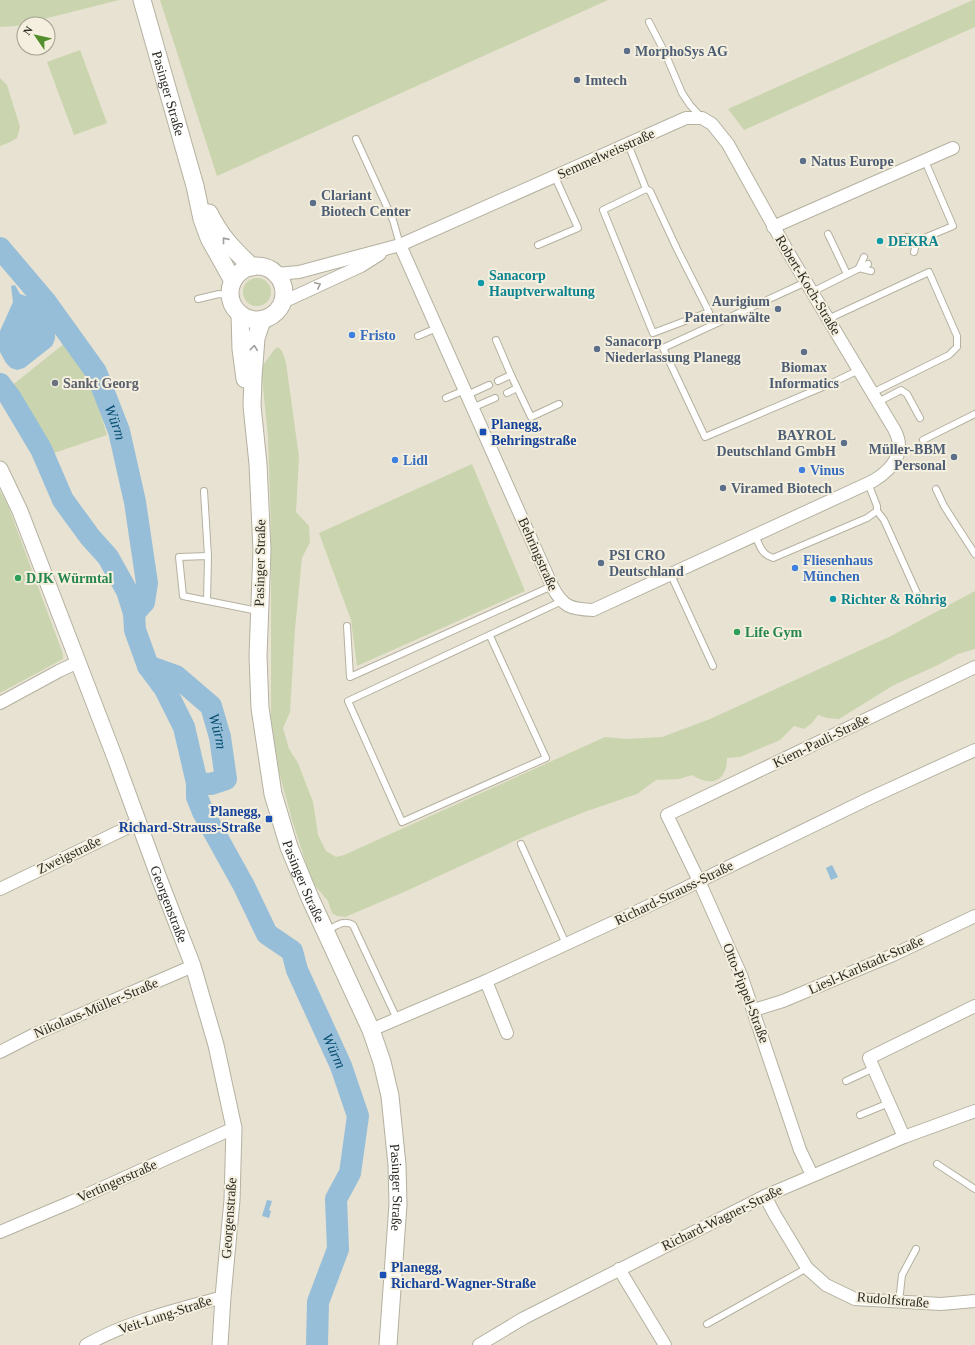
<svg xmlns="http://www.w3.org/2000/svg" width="975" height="1345" font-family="Georgia,serif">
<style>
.green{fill:#cad5af}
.water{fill:#97bed9}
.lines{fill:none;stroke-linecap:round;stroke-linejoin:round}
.river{stroke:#97bed9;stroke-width:22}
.service-casing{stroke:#b5b1a0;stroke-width:8}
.minor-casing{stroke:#b5b1a0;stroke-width:14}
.tertiary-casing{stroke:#b5b1a0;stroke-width:17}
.secondary-casing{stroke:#b5b1a0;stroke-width:19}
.service{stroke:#fff;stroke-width:6}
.minor{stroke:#fff;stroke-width:12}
.tertiary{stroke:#fff;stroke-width:15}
.secondary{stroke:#fff;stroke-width:17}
.oneway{stroke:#a09f9c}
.service-dot{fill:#5c6f8a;stroke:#f4efde;stroke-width:1.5}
.culture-dot{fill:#0f9aa8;stroke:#f4efde;stroke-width:1.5}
.shop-dot{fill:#3f7fe0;stroke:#f4efde;stroke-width:1.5}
.worship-dot{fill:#6b7280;stroke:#f4efde;stroke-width:1.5}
.transit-dot{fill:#1a4fb4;stroke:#f4efde;stroke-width:1.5}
.leisure-dot{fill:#2e9e5b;stroke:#f4efde;stroke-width:1.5}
.labels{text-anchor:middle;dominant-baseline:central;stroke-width:4;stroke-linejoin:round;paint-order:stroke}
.service-label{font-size:14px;font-weight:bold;fill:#4e5e75;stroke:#f4efde;text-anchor:start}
.street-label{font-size:14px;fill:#2c2a23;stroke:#f4efde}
.culture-label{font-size:14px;font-weight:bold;fill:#0d838f;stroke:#f4efde;text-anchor:start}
.shop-label{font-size:14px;font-weight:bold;fill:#366cbe;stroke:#f4efde;text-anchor:start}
.worship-label{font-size:14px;font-weight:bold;fill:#5b616d;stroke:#f4efde;text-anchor:start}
.transit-label{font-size:14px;font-weight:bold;fill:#164399;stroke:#f4efde;text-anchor:start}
.leisure-label{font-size:14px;font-weight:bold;fill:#27864d;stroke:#f4efde;text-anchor:start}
.water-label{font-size:15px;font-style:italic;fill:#054e71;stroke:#f4efde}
</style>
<rect width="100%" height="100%" fill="#e7e2d1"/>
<g class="green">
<path d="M0,0H119L16,26L0,27Z"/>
<path d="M160,0H608L217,176Z"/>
<path d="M973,0H975V27L744,130L728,109Z"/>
<path d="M80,50L107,123L74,135L47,62Z"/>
<path d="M0,78L7,85L20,127L17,138L8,143L0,146Z"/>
<circle cx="257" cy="292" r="14"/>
<path d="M65,343L89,375L107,435L54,453L10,387Z"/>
<path d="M278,347L282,351L286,363L299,457L296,512L309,526L310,542L302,558L295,629L290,712L283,728L289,749L298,763L313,802L318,835L326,851L336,857L344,855L605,737L626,739L662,737L710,719L891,636L975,591V649L958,654L938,665L894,685L839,719L827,718L818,715L812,723L804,729L794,726L780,740L740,757L727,758C727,782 711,787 692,775L679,779L656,780L637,794L587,811L532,833L404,892L345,917L337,916L332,913L328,901L312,882L292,820L279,772L271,718V530L268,437L261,368L274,350Z"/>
<path d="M472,464L525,591L357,666L351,620L319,533Z"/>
<path d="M0,491L7,503L63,654V659L0,693Z"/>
</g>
<g class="water">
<path d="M15,285L20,294L26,296L32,300L55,332V339L52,346L24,368L17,370L11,368L6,363L0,352V331L13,302L11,286Z"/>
<path d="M832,865L838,877L831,880L826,868Z"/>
<path d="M267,1200L272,1201L269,1210L271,1211L269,1218L262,1216Z"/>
</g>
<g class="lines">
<g class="river">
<path id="s1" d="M0,248L45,301L96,372L119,431L135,502L147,583L144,602L134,613"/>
<path id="s2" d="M0,384L10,397L41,449L63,500L90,537L108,557L127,591L134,613L135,630L148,666L165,689L184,727L197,783V797L203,812L244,886L267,934L292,951L297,970L341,1066L358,1116L350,1173L336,1199L338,1249L318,1302L317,1345"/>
<path id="s3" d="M148,666L176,676L211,706L220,737L226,779L211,784L197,783"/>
</g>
<g class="service-casing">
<g id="service">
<path d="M649,22L665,53L682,93L690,105L701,117"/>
<path d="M356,139L393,220L400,245"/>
<path d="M628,144L646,189L603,210L653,333L709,312L677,249L650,191L646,189"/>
<path d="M828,234L847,274"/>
<path d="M907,237L917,241"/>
<path d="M910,244L953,226L925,161"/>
<path d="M538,245L578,228L555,177"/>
<path d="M914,252L917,241"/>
<path d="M859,268L864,257"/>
<path d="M859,268L871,271"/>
<path d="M806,282L663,348L705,437L832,383L859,370"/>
<path d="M812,292L868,264"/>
<path d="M198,299L219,294L230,296"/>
<path d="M828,319L929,272L957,336V347L949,355L872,393"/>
<path d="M418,336L437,328"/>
<path d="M496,340L511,375L498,381"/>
<path d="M511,375L531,417L559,404"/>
<path d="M507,393L517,388"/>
<path d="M467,395L489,385"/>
<path d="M446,398L465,390"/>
<path d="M878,402L901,390L907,394L920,418"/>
<path d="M472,408L495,398"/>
<path d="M923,440L975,414"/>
<path d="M936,489L944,506L975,554"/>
<path d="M204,491L208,556"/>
<path d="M877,511L884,520L921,602"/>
<path d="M755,535C760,546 761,554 773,558L867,518L877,511V506L868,483"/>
<path d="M671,575L713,666"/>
<path d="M207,601L208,556L179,557L183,596L258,611"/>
<path d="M347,626L350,677L552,586"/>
<path d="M490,636L546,758L402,822L348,701L562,601"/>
<path d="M521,844L566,944"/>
<path d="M327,931C336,926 344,919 353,925L397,1019"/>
<path d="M846,1081L874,1068"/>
<path d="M860,1115L889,1103"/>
<path d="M937,1164L975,1189"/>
<path d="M899,1302L902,1275L916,1249"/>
<path d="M707,1324L807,1268"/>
</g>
</g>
<g class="minor-casing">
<g id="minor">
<path d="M773,227L953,148"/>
<path d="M276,274L299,272L400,245L686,118H702L712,124L728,144L788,252L894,429C907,452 893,469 873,481L593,610C570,609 563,607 552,586L400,245"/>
<path d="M283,302L361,266L380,254"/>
<path d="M0,703L59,671L78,662"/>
<path d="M0,889L139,822"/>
<path d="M486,981L507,1033"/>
<path d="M754,1010L783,1001L893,955L975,916"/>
<path d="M371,1030L486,981L642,909L870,798L975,750"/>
<path d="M0,1052L33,1035L193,966"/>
<path d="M904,1137L869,1058L975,1006"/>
<path d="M812,1175L800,1150L741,975L699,881L667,815L975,667"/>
<path d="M765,1196L775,1215L807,1268L826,1285L855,1299L941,1304L975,1301"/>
<path d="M0,1232L71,1202L234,1128"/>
<path d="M619,1269L665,1345"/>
<path d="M86,1345C128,1321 177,1310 223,1297"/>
<path d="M479,1345L524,1318L765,1196L904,1137L975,1111"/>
</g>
</g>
<g class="tertiary-casing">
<g id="tertiary">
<path id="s4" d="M0,469L20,511L115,758L159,878L193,966L216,1045L234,1128L232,1200L223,1297L220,1345"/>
</g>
</g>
<g class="secondary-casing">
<g id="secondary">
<path id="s5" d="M142,0L195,186L202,219L209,238L233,281"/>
<path d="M209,213C221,237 233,249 252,267"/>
<circle cx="257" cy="293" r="27"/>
<path d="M240,314L241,349L245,379"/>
<path id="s6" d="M262,320L256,338L253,377L252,406L258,464L262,550L258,656L260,708L273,794L289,847L310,898L371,1030L382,1062L390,1096L397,1165L398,1204L388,1345"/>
</g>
</g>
<use href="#service" class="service"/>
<use href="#minor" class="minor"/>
<use href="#tertiary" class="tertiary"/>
<use href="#secondary" class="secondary"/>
</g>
<defs><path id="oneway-chevron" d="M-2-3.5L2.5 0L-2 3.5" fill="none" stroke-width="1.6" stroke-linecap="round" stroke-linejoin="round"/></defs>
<g class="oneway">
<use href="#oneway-chevron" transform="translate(225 240) rotate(-129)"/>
<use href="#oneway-chevron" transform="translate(318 285) rotate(-25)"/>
<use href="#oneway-chevron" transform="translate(254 348) rotate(-84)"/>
</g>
<g class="service-dot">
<circle cx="627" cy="51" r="4"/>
<circle cx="577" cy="80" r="4"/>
<circle cx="803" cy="161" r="4"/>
<circle cx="313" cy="203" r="4"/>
<circle cx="778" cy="309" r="4"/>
<circle cx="597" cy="349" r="4"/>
<circle cx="804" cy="352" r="4"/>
<circle cx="844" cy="443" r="4"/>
<circle cx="954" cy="457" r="4"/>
<circle cx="723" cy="488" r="4"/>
<circle cx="601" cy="563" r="4"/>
</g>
<g class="culture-dot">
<circle cx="880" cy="241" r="4"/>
<circle cx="481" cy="283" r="4"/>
<circle cx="833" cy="599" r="4"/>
</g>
<g class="shop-dot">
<circle cx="352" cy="335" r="4"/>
<circle cx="395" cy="460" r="4"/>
<circle cx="802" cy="470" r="4"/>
<circle cx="795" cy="568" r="4"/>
</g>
<circle class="worship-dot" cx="55" cy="383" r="4"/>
<g class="transit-dot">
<rect x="479" y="428" width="8" height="8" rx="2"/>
<rect x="265" y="815" width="8" height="8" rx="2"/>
<rect x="379" y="1271" width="8" height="8" rx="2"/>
</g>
<g class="leisure-dot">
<circle cx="18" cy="578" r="4"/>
<circle cx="737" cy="632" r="4"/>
</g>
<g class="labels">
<g class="service-label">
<text x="635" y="51">MorphoSys AG</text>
<text x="585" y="80">Imtech</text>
<text x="811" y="161">Natus Europe</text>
<text x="321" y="195">Clariant<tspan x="321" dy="16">Biotech Center</tspan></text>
<text x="770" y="301" text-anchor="end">Aurigium<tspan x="770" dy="16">Patentanwälte</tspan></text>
<text x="605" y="341">Sanacorp<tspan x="605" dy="16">Niederlassung Planegg</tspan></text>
<text x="804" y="367" text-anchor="middle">Biomax<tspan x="804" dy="16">Informatics</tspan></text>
<text x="836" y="435" text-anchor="end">BAYROL<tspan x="836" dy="16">Deutschland GmbH</tspan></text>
<text x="946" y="449" text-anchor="end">Müller-BBM<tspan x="946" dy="16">Personal</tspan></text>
<text x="731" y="488">Viramed Biotech</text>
<text x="609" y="555">PSI CRO<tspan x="609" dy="16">Deutschland</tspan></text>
</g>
<g class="street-label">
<text stroke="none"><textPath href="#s5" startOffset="97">Pasinger Straße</textPath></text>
<text transform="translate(606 154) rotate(-24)">Semmelweisstraße</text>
<text transform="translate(808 285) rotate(59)">Robert-Koch-Straße</text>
<text transform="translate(538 554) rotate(66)">Behringstraße</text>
<text transform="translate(260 563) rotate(-89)">Pasinger Straße</text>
<text transform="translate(821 741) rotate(-26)">Kiem-Pauli-Straße</text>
<text transform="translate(69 855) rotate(-26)">Zweigstraße</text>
<text stroke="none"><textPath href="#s6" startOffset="569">Pasinger Straße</textPath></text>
<text transform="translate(674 893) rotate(-26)">Richard-Strauss-Straße</text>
<text stroke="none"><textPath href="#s4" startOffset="467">Georgenstraße</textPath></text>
<text transform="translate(866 965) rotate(-24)">Liesl-Karlstadt-Straße</text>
<text transform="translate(746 993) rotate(69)">Otto-Pippel-Straße</text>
<text transform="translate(96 1008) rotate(-23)">Nikolaus-Müller-Straße</text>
<text transform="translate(117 1181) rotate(-24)">Vertingerstraße</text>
<text stroke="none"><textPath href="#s6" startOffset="893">Pasinger Straße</textPath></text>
<text transform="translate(229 1218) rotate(-86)">Georgenstraße</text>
<text transform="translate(722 1218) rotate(-26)">Richard-Wagner-Straße</text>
<text transform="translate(893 1300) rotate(5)">Rudolfstraße</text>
<text transform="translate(165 1315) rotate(-18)">Veit-Lung-Straße</text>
</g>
<g class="culture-label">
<text x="888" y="241">DEKRA</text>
<text x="489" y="275">Sanacorp<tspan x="489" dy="16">Hauptverwaltung</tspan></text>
<text x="841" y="599">Richter &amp; Röhrig</text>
</g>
<g class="shop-label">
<text x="360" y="335">Fristo</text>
<text x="403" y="460">Lidl</text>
<text x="810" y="470">Vinus</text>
<text x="803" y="560">Fliesenhaus<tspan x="803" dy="16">München</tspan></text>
</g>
<g class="worship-label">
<text x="63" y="383">Sankt Georg</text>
</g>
<g class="transit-label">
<text x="491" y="424">Planegg,<tspan x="491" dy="16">Behringstraße</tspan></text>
<text x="261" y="811" text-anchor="end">Planegg,<tspan x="261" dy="16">Richard-Strauss-Straße</tspan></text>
<text x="391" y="1267">Planegg,<tspan x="391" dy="16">Richard-Wagner-Straße</tspan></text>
</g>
<g class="leisure-label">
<text x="26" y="578">DJK Würmtal</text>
<text x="745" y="632">Life Gym</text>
</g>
<g class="water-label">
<text stroke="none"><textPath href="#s1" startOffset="211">Würm</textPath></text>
<text stroke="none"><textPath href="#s3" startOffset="102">Würm</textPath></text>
<text stroke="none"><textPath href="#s2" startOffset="758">Würm</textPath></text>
</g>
</g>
<g transform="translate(36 36) rotate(304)"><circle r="19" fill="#f4efde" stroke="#a4a093"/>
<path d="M0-3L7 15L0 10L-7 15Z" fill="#528e2c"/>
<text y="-6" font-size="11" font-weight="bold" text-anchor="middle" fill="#2c2a23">N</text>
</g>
</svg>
